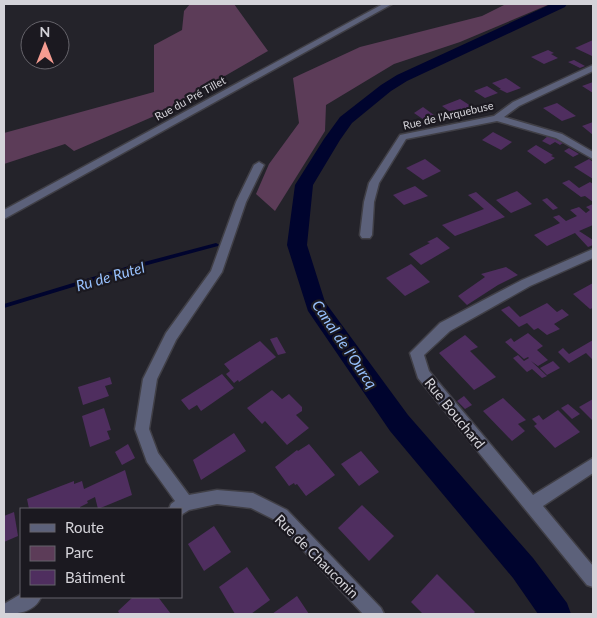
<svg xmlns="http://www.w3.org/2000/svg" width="597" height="618" font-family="Lato,sans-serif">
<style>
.green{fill:#5c3c58}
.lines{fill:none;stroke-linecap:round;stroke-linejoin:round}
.stream{fill:#00042e;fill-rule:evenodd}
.canal{fill:#00042e;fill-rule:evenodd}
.building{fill:#4f2e5f}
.minor-casing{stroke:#403f46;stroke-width:3}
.minor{fill:#5c617a;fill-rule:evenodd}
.labels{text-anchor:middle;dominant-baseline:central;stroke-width:4.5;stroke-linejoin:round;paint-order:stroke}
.far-street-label{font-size:11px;fill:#d4d3d9;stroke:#1b1920}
.street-label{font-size:14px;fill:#d4d3d9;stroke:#1b1920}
.water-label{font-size:15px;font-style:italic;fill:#97c0fc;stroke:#1b1920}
</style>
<rect width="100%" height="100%" fill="#24232a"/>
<g class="green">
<path d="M190,4H234L268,51L159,114L74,151L65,144L4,164V133L154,92V45L182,30L184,11Z"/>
<path d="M506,4H550L460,42L394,64L326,105L325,131L275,211L256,194L269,164L299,123L293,78L360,47L482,16Z"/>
</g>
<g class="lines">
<path class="stream" d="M216,243L218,244L219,245L218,246L129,270L4,308V304L129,266Z"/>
<path class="canal" d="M551,4H567L565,7L407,81L391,91L352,123L340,140L313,185L307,245L325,302L408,415L533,558L567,603L571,614H538L513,578L390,431L308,311L287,245L295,185L324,139L340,117L381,85L397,75Z"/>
</g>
<g class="building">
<path d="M593,40L592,56L575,48Z"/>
<path d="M548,50L554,53L551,54L558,58L544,64L531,57Z"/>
<path d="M574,60L585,66L580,68L568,62Z"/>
<path d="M506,78L521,88L507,93L499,89H501L492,83Z"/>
<path d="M593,82V93L582,86Z"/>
<path d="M487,86L498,93L485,98L474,91Z"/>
<path d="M460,99L474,108L456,116L442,106Z"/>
<path d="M557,103L576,116L562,121L543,108Z"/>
<path d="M423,107L438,118L427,122L414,113Z"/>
<path d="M593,122V135L582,126Z"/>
<path d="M493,132L512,142L501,150L482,140Z"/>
<path d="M548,136L555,139L563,143L560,145L555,142L550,145L542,141Z"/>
<path d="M536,145L553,155L551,156L555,158L545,164L527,151Z"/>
<path d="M569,148L579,154L573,157L564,151Z"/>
<path d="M425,159L441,171L423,180L406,168Z"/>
<path d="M589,159L593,162V179L574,167Z"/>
<path d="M569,180L579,188L590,182L593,184V202L585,196L581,197L562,183Z"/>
<path d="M415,186L428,196L404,205L393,195Z"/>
<path d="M517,191L532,204L511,213L496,200Z"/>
<path d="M476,192L505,217L455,236L442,225L484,209L468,195Z"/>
<path d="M547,198L558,208L553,210L542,200Z"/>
<path d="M593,204V225L579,231L593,240V245L588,247L575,233L547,246L534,235L560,223L553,217L559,215L566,221L577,216L570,210L579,207L586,213L590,210L586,207Z"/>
<path d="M437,237L450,248L421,265L409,254L430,243L427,242Z"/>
<path d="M411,264L430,282L405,296L386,278Z"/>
<path d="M506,267L518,275L498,285L467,305L458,296L485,277L481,274Z"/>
<path d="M593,283V308L590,309L573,294Z"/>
<path d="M547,303L557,312L562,309L569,315L554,324L560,329L547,335L538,328L534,330L527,323L519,327L501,310L509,306L520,317Z"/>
<path d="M528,333L543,346L537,350L548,360L538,366L531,361L547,376L542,378L532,369L527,372L513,358L518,355L524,361L529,358L528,357L524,359L505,342L511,338L514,342Z"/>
<path d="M465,335L478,347L470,351L496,377L474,390L439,353Z"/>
<path d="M277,337L286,353L278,355L270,339Z"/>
<path d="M593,340V360L586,353L569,363L558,352L563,348L569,354Z"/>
<path d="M260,341L276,357L239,382L238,380L234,383L226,374L230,371L224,364Z"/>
<path d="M553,361L560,368L547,375L540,368Z"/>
<path d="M222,374L234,388L201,411L197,405L189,410L181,400Z"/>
<path d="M110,377L112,384L105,386L109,396L83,405L78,387Z"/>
<path d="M272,390L282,399L289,394L302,407V411L296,415L309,428L287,445L265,421L262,424L247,408Z"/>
<path d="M464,396L472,405L465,409L457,401Z"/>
<path d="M503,398L526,420L518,424L525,431L512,441L483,411Z"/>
<path d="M593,399V421L579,407Z"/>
<path d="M568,404L580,414L572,419L561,408Z"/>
<path d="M104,408L111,430L107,431L110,439L90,447L82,416Z"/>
<path d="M558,410L580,432L555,448L534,426L537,424L532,419L539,415L543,420Z"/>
<path d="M234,433L246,451L201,480L193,460Z"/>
<path d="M128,444L135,458L122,465L115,452Z"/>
<path d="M309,444L335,475L306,496L297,484L295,485L294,483L289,486L275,467L297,450L298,451Z"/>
<path d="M361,451L379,472L359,486L341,464Z"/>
<path d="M125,470L132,495L98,509L95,497L87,501L88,503L80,507V509H29L27,499L74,481V484L82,481L84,489Z"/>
<path d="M362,505L394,536L369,561L338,528Z"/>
<path d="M14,512L18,536L4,542V516Z"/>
<path d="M214,526L231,552L204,571L188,544Z"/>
<path d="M247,567L270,600L251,614H235L219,587Z"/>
<path d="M437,574L475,612L473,614H423L411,602Z"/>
<path d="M297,596L309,614H272L279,609Z"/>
<path d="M133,597H158L171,614H117L119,613L118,611Z"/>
</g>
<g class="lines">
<g class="minor-casing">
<g id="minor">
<path d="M383,4H392L4,219V210Z"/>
<path d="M593,65V71L519,106L504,117L562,134L593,152V159L556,138L497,121L406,139L379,183L374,202L372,235L370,238H362L360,235L364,202L369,183L400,135L494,116L513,102Z"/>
<path d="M259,162L264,165L246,202L222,272L176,340L157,379L149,429L158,453L189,495L217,490L253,493L287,510L381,608L384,614H363L275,520L251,508L217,504L189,510L181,515V509H169L171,504L175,501L147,462L135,429L143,379L166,333L211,271L236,202L254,165Z"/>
<path d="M593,249V258L530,286L450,331L424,355L429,371L533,495L593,458V473L543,506L593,566V587L587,585L418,378L410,353L440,323L522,280Z"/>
<path d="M21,594V597H41C35,612 18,614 4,614V604Z"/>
</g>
</g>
<use href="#minor" class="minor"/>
</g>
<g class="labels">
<g class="far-street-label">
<text transform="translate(190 98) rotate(-29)">Rue du Pré Tillet</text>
<text transform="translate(448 115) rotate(-13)">Rue de l'Arquebuse</text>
</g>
<g class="street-label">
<text transform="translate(455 413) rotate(51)">Rue Bouchard</text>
<text transform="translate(317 556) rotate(45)">Rue de Chauconin</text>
</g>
<g class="water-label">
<text transform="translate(110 276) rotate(-16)">Ru de Rutel</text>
<text transform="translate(345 344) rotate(56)">Canal de l'Ourcq</text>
</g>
</g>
<rect width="597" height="618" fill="none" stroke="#d4d3d9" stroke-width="10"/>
<rect x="20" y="508" width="162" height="90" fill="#1b1920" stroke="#65636a"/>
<rect x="30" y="524" width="25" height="8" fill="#5c617a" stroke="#65636a"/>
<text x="65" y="533" font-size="15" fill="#d4d3d9">Route</text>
<rect x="30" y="546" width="25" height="15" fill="#5c3c58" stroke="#65636a"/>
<text x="65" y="558" font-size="15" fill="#d4d3d9">Parc</text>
<rect x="30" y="570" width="25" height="15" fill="#4f2e5f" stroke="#65636a"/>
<text x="65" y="583" font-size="15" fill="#d4d3d9">Bâtiment</text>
<g transform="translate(45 45)"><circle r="24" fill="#1b1920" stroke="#65636a"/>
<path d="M0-4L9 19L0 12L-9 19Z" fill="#f59c91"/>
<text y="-8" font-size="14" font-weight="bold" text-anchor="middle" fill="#d4d3d9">N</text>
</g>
</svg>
